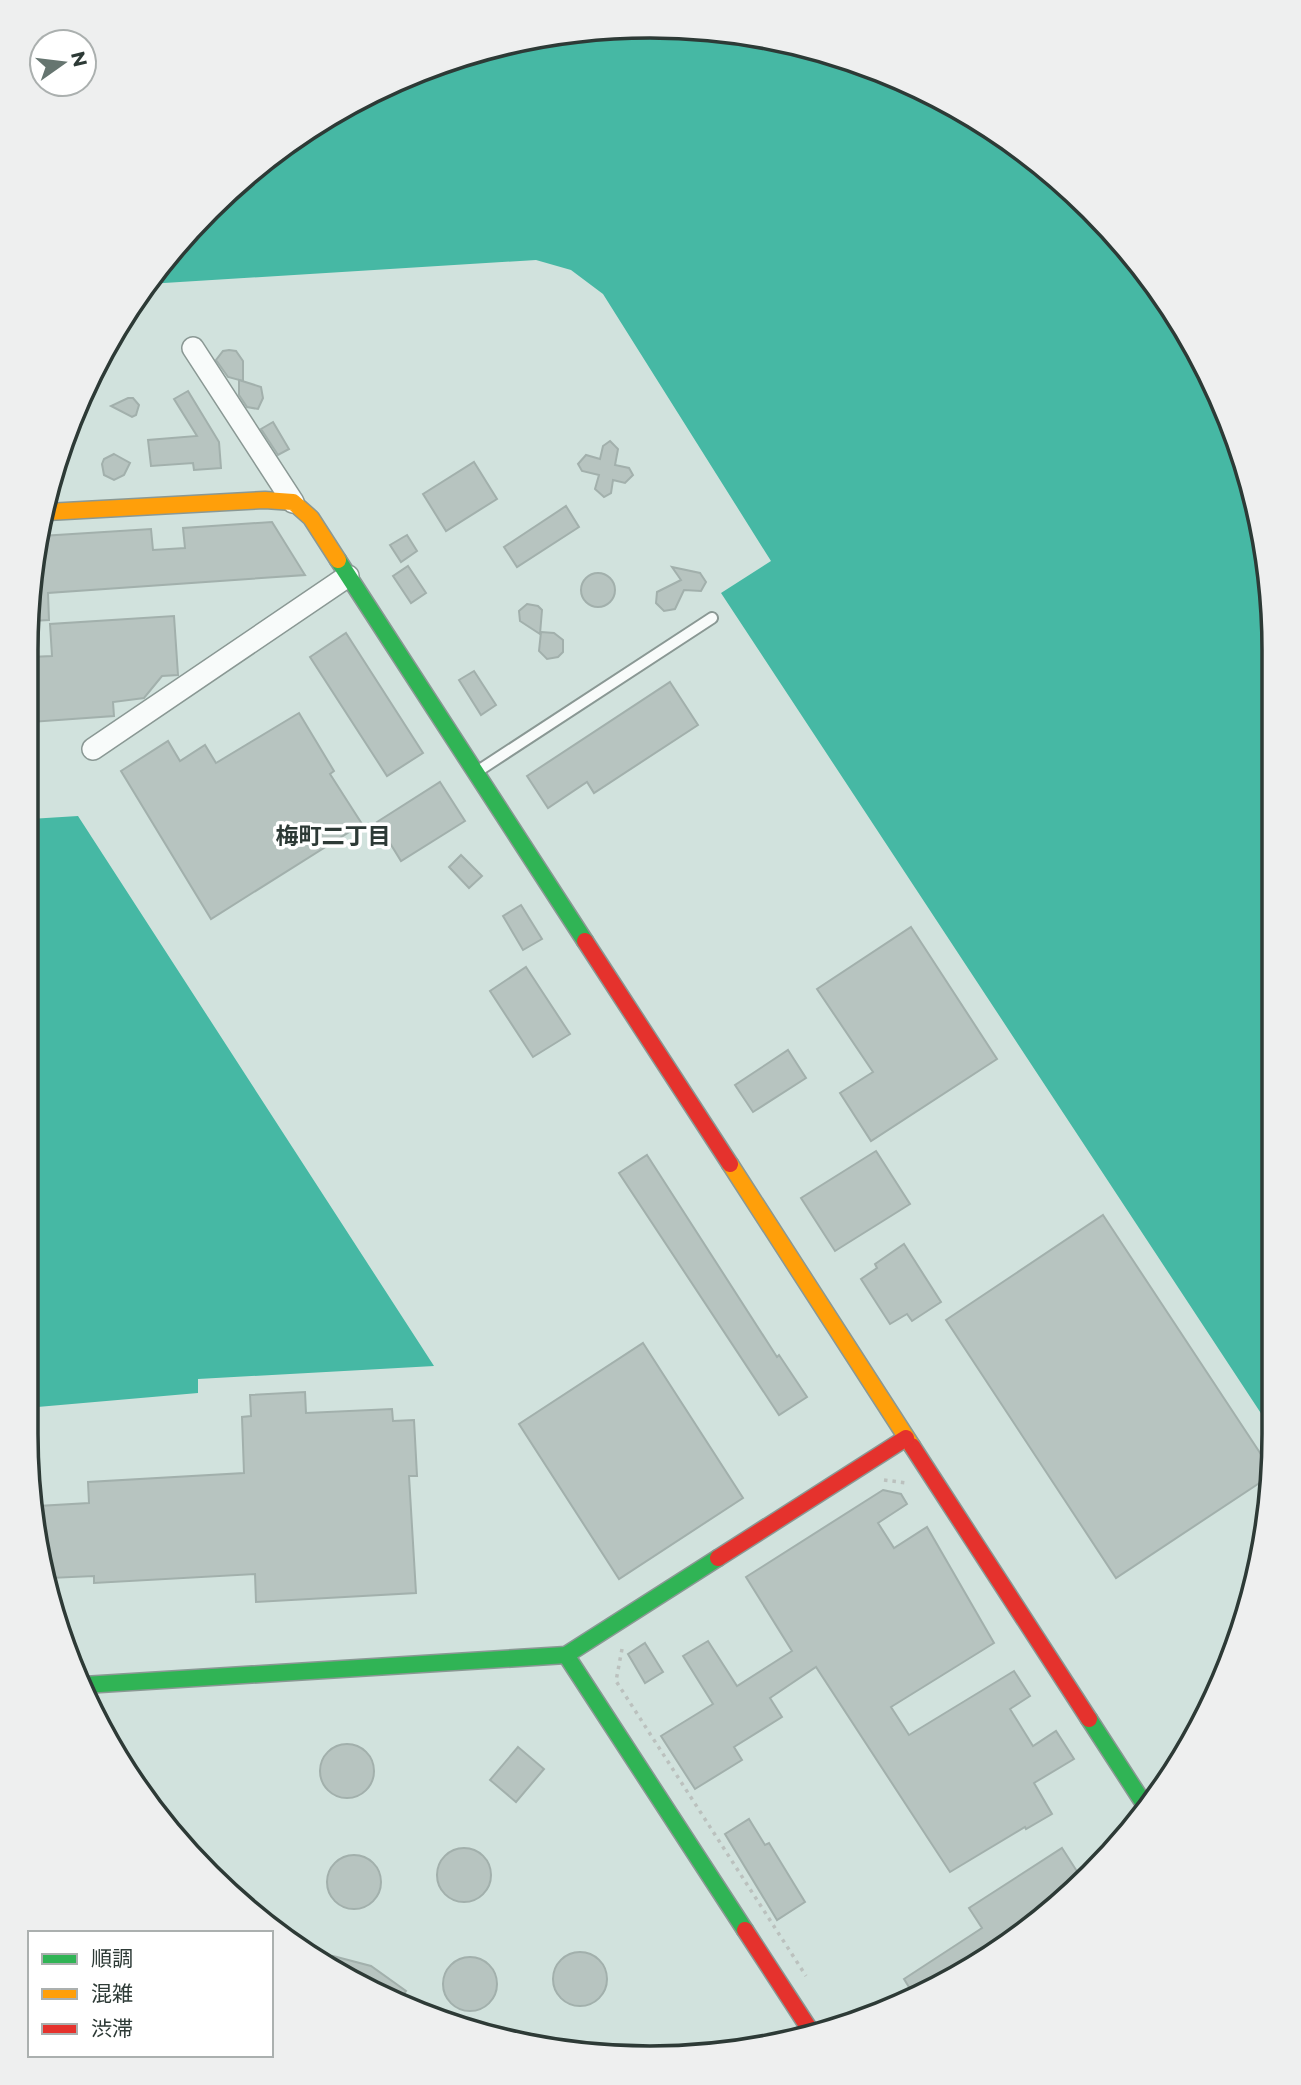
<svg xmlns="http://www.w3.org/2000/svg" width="1301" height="2085" font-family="Montserrat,'Noto Sans JP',sans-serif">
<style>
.water{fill:#46b8a4}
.building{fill:#b7c4c0;stroke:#a2b0ac;stroke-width:2}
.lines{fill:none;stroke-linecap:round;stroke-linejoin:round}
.lane-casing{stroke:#8a9894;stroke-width:14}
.street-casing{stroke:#8a9894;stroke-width:24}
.fast-casing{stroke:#8a9894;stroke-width:19}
.slow-casing{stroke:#8a9894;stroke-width:19}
.jam-casing{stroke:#8a9894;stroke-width:19}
.path{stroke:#bbc1be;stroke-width:3.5;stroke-dasharray:3.5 5;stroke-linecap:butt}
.lane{stroke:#f8fbfa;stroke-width:10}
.street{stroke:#f8fbfa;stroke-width:21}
.fast{stroke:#30b455;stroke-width:16}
.slow{stroke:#ff9f0a;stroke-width:16}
.jam{stroke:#e5322d;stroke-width:16}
.labels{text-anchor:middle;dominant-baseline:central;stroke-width:7;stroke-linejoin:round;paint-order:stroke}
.neighbourhood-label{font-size:23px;font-weight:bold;fill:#2d3a36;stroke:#fff}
.rim{fill:none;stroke:#2d3a36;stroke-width:3.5}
</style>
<rect width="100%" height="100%" fill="#d1e2dd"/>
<g class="water">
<path d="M692,28L812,48L927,91L1031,155L1120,239L1210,374L1253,489L1273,609L1270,1427L721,593L771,561L603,294L571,270L536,260L148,284L156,270L239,181L339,110L450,59L569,32Z"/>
<path d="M78,816L434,1366L198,1379V1393L26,1408L30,819Z"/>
</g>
<g class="building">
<path d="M229,350L236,351L243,361V381L228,377L216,360L223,351Z"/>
<path d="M239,380L261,387L263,398L258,409L247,407L239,395Z"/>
<path d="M188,391L219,442L221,468L194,470L193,463L151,466L148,440L197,436L174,399Z"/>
<path d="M128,398H133L139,405L136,415L132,417L111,406Z"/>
<path d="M273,422L289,449L278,455L261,429Z"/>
<path d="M610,441L618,449L615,465L629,468L633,475L625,483L613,480L611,493L604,497L595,489L599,475L582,471L578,464L586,455L600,459L603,446Z"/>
<path d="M114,454L130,463L124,475L114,480L104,475L102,464L104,459Z"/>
<path d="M474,462L497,499L446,531L423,494Z"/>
<path d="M566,506L579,527L517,567L504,547Z"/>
<path d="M272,522L305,575L48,593L49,620L31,621L32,569L41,536L151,529L153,550L185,548L183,528Z"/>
<path d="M407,535L417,551L401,562L390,545Z"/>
<path d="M408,566L426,593L411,603L393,576Z"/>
<path d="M672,567L700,573L706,582L701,591L684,590L675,609L664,611L656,603L657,592L681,580Z"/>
<circle cx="598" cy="590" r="17"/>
<path d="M527,604L538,606L542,610L540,634L520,621L519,611Z"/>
<path d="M174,616L178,675L162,676L144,698L113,702L114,716L31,722V657L52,656L50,624Z"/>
<path d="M541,632L554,633L563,640V652L558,657L547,659L539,651Z"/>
<path d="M346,633L423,753L387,776L310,657Z"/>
<path d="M474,671L496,705L481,715L459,680Z"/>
<path d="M670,682L698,725L594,793L587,782L548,808L527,776Z"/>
<path d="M299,713L334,771L330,774L362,824L211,919L121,771L168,741L180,761L205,745L216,763Z"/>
<path d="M440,782L465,821L401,861L377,822Z"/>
<path d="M461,855L482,876L469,888L449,867Z"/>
<path d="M521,905L542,939L523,950L503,916Z"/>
<path d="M911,927L997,1059L871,1141L840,1093L873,1072L817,989Z"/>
<path d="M526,967L570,1034L533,1057L490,991Z"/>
<path d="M788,1050L806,1078L753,1112L735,1085Z"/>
<path d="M876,1151L910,1204L835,1251L801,1198Z"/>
<path d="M647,1155L777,1357L779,1355L807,1397L779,1415L619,1173Z"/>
<path d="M1103,1215L1270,1468V1476L1116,1578L946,1320Z"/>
<path d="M904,1244L941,1302L912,1321L907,1314L890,1324L861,1279L877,1268L875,1264Z"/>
<path d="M643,1343L743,1498L619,1579L519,1424Z"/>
<path d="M305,1392L306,1413L392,1409L393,1421L414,1420L417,1476H409L416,1593L256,1602L255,1574L94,1583V1576L50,1578L38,1506L89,1503L88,1482L244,1473L242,1417L251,1416L250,1395Z"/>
<path d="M883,1490L901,1494L907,1504L878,1523L894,1548L927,1527L994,1643L891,1707L909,1735L1014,1671L1030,1696L1010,1709L1033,1746L1056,1731L1074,1759L1034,1783L1052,1814L1026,1829L1025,1827L950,1872L816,1667L770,1698L782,1717L734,1747L742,1760L695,1789L661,1736L713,1704L683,1656L708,1641L737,1686L792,1651L746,1577Z"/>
<path d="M645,1643L663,1672L645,1683L628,1654Z"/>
<circle cx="347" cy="1771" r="27"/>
<path d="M518,1747L544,1769L516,1802L490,1780Z"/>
<path d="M749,1819L765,1845L769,1843L805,1902L777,1920L725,1834Z"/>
<circle cx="464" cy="1875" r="27"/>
<path d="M1062,1848L1080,1876L997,1954L912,1992L904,1979L982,1928L969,1908Z"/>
<circle cx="354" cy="1882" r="27"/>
<circle cx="580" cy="1979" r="27"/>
<path d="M333,1956L371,1966L406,1991L400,1999L330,1962Z"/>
<circle cx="470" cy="1984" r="27"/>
</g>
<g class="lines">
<g class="lane-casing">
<path id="lane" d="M478,771L712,618"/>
</g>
<g class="street-casing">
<g id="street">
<path d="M193,348L293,502"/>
<path d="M93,749L348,576"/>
</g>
</g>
<g class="fast-casing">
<g id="fast">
<path d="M338,560L585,941"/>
<path d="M566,1655L745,1930"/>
<path d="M84,1685L566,1655L718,1558"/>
<path d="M1089,1719L1148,1810"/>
</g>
</g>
<g class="slow-casing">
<g id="slow">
<path d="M47,512L265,500L293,502L311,518L338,560"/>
<path d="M730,1164L912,1446"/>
</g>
</g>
<g class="jam-casing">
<g id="jam">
<path d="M585,941L730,1164"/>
<path d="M912,1446L1089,1719"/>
<path d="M718,1558L906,1438"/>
<path d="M745,1930L814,2036"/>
</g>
</g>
<g class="path">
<path d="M884,1480L907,1483"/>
<path d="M622,1649L616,1681L806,1976"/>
</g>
<use href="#lane" class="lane"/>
<use href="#street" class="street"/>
<use href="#fast" class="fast"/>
<use href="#slow" class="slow"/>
<use href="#jam" class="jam"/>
</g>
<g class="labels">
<g class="neighbourhood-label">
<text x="333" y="836">梅町二丁目</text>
</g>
</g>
<path d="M0 0H1301V2085H0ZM650 38H650A612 612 0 0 1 1262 650V1434A612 612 0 0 1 650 2046H650A612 612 0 0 1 38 1434V650A612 612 0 0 1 650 38Z" fill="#eeefef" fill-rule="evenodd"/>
<path class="rim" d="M650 38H650A612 612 0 0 1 1262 650V1434A612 612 0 0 1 650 2046H650A612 612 0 0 1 38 1434V650A612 612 0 0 1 650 38Z"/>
<rect x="28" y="1931" width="245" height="126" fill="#ffffff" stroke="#abb0af" stroke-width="2"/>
<rect x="42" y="1954" width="35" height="10" fill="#30b455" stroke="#abb0af" stroke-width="2"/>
<text x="91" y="1966" font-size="21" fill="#2d3a36">順調</text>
<rect x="42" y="1989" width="35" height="10" fill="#ff9f0a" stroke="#abb0af" stroke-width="2"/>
<text x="91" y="2001" font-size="21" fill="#2d3a36">混雑</text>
<rect x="42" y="2024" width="35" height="10" fill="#e5322d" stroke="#abb0af" stroke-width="2"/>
<text x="91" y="2036" font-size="21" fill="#2d3a36">渋滞</text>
<g transform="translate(63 63) rotate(76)"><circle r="33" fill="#ffffff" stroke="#abb0af" stroke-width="2"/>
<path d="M0-5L12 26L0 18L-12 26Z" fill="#667570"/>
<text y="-10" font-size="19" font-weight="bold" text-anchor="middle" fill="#2d3a36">N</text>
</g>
</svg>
